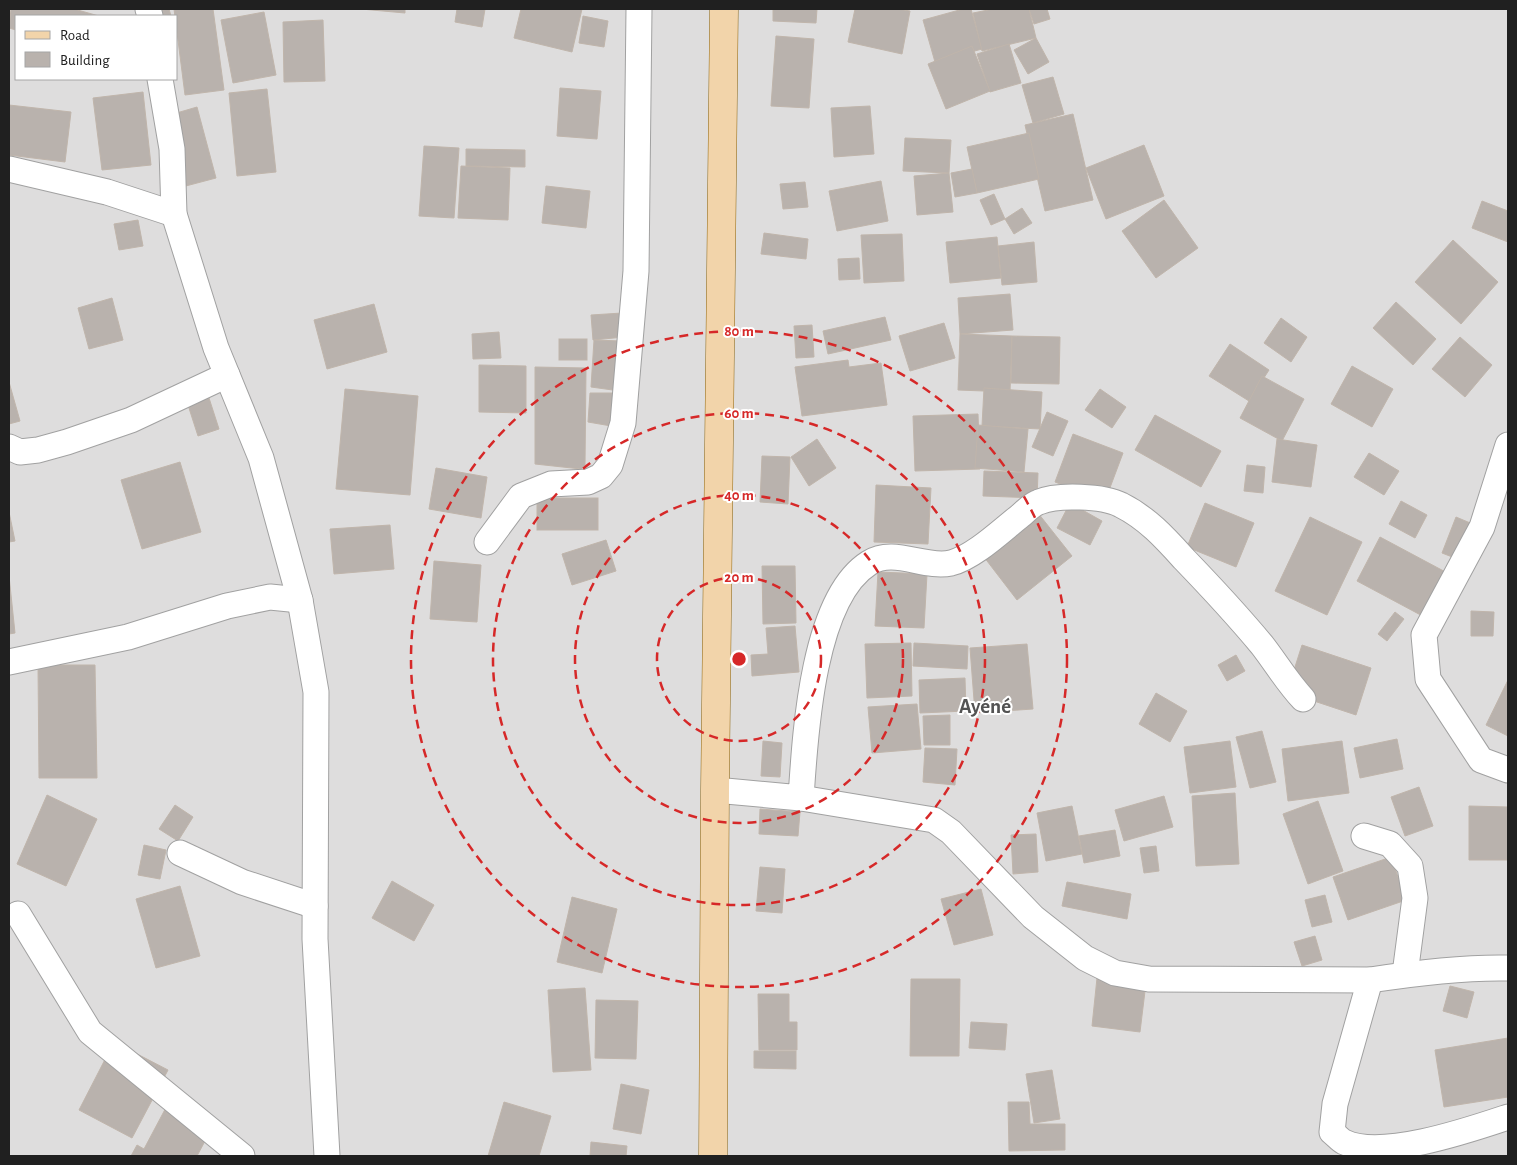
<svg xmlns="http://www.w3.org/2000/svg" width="1517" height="1165" font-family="'Alegreya Sans',sans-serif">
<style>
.residential{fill:#dedddd;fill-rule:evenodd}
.building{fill:#b9b2ad;stroke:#c0b5ab}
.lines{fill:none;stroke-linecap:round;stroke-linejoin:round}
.minor-casing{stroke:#a1a1a1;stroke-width:27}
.primary-casing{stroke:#8c6510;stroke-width:29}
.minor{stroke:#fff;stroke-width:25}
.primary{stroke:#f2d4aa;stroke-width:28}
.ring{fill:none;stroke:#d62828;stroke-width:2.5;stroke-dasharray:9 6}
.labels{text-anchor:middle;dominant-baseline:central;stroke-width:4;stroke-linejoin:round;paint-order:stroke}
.quarter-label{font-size:21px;font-weight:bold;fill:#535353;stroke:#fff}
.centre{fill:#d62828;stroke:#fff;stroke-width:2.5}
.ring-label{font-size:15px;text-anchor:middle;font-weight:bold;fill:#d62828;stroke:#fff;stroke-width:4;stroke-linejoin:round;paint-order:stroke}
</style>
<rect width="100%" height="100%" fill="#f0ede8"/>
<path class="residential" d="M9,9H1508V1156H9ZM16,16H176V79H16Z"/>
<g class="building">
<path d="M11,9H74L99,16H16V30L9,28Z"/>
<path d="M163,9H169L171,16H156L155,11Z"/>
<path d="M174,9H213L224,90L185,95Z"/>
<path d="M361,9H405V13Z"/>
<path d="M457,9H485L482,27L455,22Z"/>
<path d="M521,9H582L572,52L514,38Z"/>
<path d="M773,9H817L816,23L773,21Z"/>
<path d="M855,9H898L910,11L902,54L848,42Z"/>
<path d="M963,9H971L982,49L935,62L923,20Z"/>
<path d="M993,9H1029L1036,38L982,51L973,13Z"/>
<path d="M1029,9H1047L1050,19L1034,24Z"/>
<path d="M264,12L276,75L233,83L221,20Z"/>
<path d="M583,16L608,21L604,47L579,43Z"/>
<path d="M323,20L325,81L284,82L283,22Z"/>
<path d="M776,36L814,39L809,108L771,106Z"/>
<path d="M1036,38L1049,62L1028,74L1014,50Z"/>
<path d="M1009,44L1021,83L990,92L977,54Z"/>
<path d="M972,46L990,91L946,109L928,64Z"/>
<path d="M1053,77L1064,114L1033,123L1022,85Z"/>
<path d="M560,88L601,91L597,139L557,136Z"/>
<path d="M267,89L276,172L237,176L229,93Z"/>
<path d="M143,92L151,165L102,170L93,98Z"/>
<path d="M9,105L71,112L65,162L9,155Z"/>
<path d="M870,106L874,154L834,157L831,108Z"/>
<path d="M197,107L216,178L182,187L163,117Z"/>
<path d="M1073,114L1093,200L1045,211L1025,125Z"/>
<path d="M1029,133L1039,179L977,193L967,147Z"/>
<path d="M905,138L951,140L949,173L903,171Z"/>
<path d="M1144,145L1164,196L1106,219L1086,168Z"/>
<path d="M424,146L459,148L454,218L419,216Z"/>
<path d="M466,149L525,150V167L466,166Z"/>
<path d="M461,166L510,168L508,220L458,218Z"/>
<path d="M972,169L977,193L955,197L951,173Z"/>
<path d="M949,173L953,212L917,215L914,176Z"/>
<path d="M881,181L888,221L837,231L829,191Z"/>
<path d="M805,182L808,207L783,209L780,184Z"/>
<path d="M546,186L590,191L586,228L542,223Z"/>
<path d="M994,194L1005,219L991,225L980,200Z"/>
<path d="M1164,200L1198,248L1156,278L1122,231Z"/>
<path d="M1482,201L1508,211V242L1472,228Z"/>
<path d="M1022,208L1032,223L1014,234L1005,219Z"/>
<path d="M138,220L143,246L119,250L114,224Z"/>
<path d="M764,233L808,239L806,259L761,254Z"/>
<path d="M902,234L904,281L864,283L861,235Z"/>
<path d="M997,237L1001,278L950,283L946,242Z"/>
<path d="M1453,240L1498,282L1461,324L1415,282Z"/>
<path d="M1034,242L1037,282L1002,285L998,246Z"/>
<path d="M859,258L860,279L839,280L838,259Z"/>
<path d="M1010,294L1013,330L960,334L958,298Z"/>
<path d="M112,298L123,340L89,349L78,308Z"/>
<path d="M1396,302L1436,339L1413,365L1373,328Z"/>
<path d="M374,304L387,352L327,369L314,320Z"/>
<path d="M622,313L624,337L593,340L591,315Z"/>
<path d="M885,317L891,340L828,354L823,331Z"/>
<path d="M1281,318L1307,337L1291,362L1264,343Z"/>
<path d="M944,323L955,358L910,371L899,336Z"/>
<path d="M812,325L814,357L796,358L794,326Z"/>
<path d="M499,332L501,358L473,359L472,334Z"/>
<path d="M960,334L1012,336L1010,392L958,390Z"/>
<path d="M1012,336L1060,337L1059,384L1011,383Z"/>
<path d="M1460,337L1492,365L1465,397L1432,369Z"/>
<rect x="559" y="339" width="28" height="21"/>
<path d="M594,340L621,341L620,391L591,387Z"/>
<path d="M1230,344L1269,370L1249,401L1209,376Z"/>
<path d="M848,360L849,367L881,363L887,405L802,416L795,367Z"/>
<path d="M479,365L526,366V413L479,412Z"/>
<path d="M1352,366L1393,389L1372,427L1331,404Z"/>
<path d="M535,367L586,368L585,465L581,469L535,464Z"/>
<path d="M1262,376L1304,399L1282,441L1240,418Z"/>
<path d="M9,382L20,421L9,424Z"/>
<path d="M984,388L1042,392L1040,429L982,426Z"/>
<path d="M345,389L418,396L410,495L336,489Z"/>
<path d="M1100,389L1126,407L1112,428L1085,410Z"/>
<path d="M590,393H619L617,427L588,422Z"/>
<path d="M209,398L219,429L198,436L188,405Z"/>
<path d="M1047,412L1068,421L1053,456L1032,447Z"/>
<path d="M978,414L980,469L915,471L913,416Z"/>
<path d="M1155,415L1221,451L1201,487L1135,450Z"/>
<path d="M978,425L1028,429L1024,472L975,468Z"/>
<path d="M1073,434L1123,453L1105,501L1055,482Z"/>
<path d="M817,439L836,468L809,486L791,457Z"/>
<path d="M1277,439L1317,445L1311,487L1272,482Z"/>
<path d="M1369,453L1399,471L1384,495L1354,477Z"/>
<path d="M762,456L790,457L788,504L760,502Z"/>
<path d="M180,462L201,532L142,549L121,480Z"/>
<path d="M1247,465L1265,467L1263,493L1244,491Z"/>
<path d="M436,468L487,477L481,518L429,509Z"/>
<path d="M984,471L1038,473L1037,498L983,496Z"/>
<path d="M876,485L931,488L928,544L874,542Z"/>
<rect x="537" y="498" width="61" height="32"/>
<path d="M1401,501L1427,515L1415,538L1389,524Z"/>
<path d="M1070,503L1102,521L1090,545L1057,528Z"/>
<path d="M1205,503L1254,523L1236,567L1187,547Z"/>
<path d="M9,512L15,541L9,542Z"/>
<path d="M1038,513L1072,556L1017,600L984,557Z"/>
<path d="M1310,517L1362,542L1327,615L1275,591Z"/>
<path d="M1456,517L1475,525L1460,560L1442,553Z"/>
<path d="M390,525L394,569L334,574L330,529Z"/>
<path d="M1380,537L1453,576L1430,620L1357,581Z"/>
<path d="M606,540L616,571L572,585L562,554Z"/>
<path d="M434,561L481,565L477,622L430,619Z"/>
<path d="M762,566H795L796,623L763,624Z"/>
<path d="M878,572L927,574L924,628L875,626Z"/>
<path d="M9,576L15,633L9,634Z"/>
<path d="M1471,611L1494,612L1493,636H1471Z"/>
<path d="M1395,612L1404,619L1387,641L1378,634Z"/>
<path d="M795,626L799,672L752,676L751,655L768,654L766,628Z"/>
<path d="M911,643L912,696L867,698L865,644Z"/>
<path d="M914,643L968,646L967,669L913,666Z"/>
<path d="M1027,644L1033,709L975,713L970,648Z"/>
<path d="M1302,645L1371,668L1356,715L1287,692Z"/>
<path d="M1236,655L1245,671L1227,681L1218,665Z"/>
<path d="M38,665H95L97,778H39Z"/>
<path d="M965,678L966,711L920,713L919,680Z"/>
<path d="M1508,680V736L1486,725Z"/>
<path d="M1156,693L1187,711L1170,742L1139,724Z"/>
<path d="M917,704L921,749L872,753L868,707Z"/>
<path d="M950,715V745H924L923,716Z"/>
<path d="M1262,731L1276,782L1250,788L1236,737Z"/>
<path d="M1397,739L1403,769L1360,778L1354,748Z"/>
<path d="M763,741L782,743L780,777L761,776Z"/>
<path d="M1230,741L1236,787L1190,793L1184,747Z"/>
<path d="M1342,741L1349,793L1288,801L1282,749Z"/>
<path d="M925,748L957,749L955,785L923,782Z"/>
<path d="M1419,787L1433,826L1405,836L1391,797Z"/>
<path d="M1235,793L1239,864L1196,866L1192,796Z"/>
<path d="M47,795L97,819L66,886L17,864Z"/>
<path d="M1164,796L1173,827L1124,841L1115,810Z"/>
<path d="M1318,801L1343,871L1308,884L1283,814Z"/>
<path d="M175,805L193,817L178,841L159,829Z"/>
<path d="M1072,806L1082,854L1046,861L1037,813Z"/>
<path d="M1469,806L1508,807V860H1469Z"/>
<path d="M760,809L800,812L798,836L759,834Z"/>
<path d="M1115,830L1120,856L1084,863L1079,836Z"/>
<path d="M1036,834L1038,872L1013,874L1011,835Z"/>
<path d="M144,845L166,850L160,879L138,875Z"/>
<path d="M1156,846L1159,871L1144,873L1140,848Z"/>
<path d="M1391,857L1406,900L1348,920L1333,877Z"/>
<path d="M760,867L785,869L782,913L756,911Z"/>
<path d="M392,881L434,905L414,941L372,918Z"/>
<path d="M1067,882L1131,894L1127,919L1062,906Z"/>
<path d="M180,886L200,956L156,968L136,899Z"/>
<path d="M981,889L993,935L954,945L941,899Z"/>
<path d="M1325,895L1332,922L1312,927L1305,900Z"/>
<path d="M572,897L617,909L602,973L557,962Z"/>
<path d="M1315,936L1322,960L1302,966L1294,942Z"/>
<path d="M1097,978L1146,983L1140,1032L1092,1026Z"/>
<path d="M911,979H960L959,1056H910Z"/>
<path d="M1450,986L1474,992L1467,1018L1443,1011Z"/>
<path d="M585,988L591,1070L553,1072L548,990Z"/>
<path d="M758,994H789V1022H797V1050H759Z"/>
<path d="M596,1000L638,1001L636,1059L595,1058Z"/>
<path d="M971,1022L1007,1024L1005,1050L969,1048Z"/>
<path d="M1508,1038V1097L1444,1107L1435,1050Z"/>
<path d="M114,1042L168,1070L132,1138L79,1110Z"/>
<path d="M754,1051H796V1069L754,1068Z"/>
<path d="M1052,1070L1060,1119L1034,1123L1026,1074Z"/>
<path d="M621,1084L649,1090L641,1134L613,1129Z"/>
<path d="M170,1100L214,1124L197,1156H131L137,1145L144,1149Z"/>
<path d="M504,1102L551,1116L539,1156H488Z"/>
<path d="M1008,1102H1029L1030,1124H1065V1150L1009,1151Z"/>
<path d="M591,1142L627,1146L626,1156H590Z"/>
</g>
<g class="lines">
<g class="minor-casing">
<g id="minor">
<path d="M148,9L150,16"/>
<path d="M160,79L172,149L174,214L216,348L261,458L300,600L316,692L315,939L327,1156"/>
<path d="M9,169L107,192L174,214"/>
<path d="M1508,445L1482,527L1424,635L1428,679L1481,760L1508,770"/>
<path d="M9,447L20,452L38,450L67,442L131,420L227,375"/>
<path d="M487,542L521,496L551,484L588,482L601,476L610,465L623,423L636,271L639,9"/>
<path d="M9,662L128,637L227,606L270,597L300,600"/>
<path d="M715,790L801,798C805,737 812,599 869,563C894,547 924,569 951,563C974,557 1001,531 1020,516C1026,511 1032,504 1039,502C1057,494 1104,496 1121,505C1147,518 1165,538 1184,559C1211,587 1237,615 1262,645C1276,663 1287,682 1303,699"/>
<path d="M801,798L934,820L951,832L1033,917L1085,958L1115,973L1149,979L1370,980C1415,973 1462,967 1508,968"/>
<path d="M1364,836L1390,844L1410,866L1415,898L1405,974"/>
<path d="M180,853L242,882L315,906"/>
<path d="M18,914L90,1032L242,1156"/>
<path d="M1370,980L1335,1104L1332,1132C1336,1135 1340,1140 1344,1142C1382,1160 1469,1130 1508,1117"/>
</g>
</g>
<g class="primary-casing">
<path id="primary" d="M713,1156L715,790L724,9"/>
</g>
<use href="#minor" class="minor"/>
<use href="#primary" class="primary"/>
</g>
<g class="ring">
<circle cx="739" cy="659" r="82"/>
<circle cx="739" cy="659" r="164"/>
<circle cx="739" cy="659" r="246"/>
<circle cx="739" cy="659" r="328"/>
</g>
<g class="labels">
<g class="quarter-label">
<text x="985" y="706">Ayéné</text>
</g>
</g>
<circle cx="739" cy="659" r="8" class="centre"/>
<g class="ring-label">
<text x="739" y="336">80 m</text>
<text x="739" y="418">60 m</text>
<text x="739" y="500">40 m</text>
<text x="739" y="582">20 m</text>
</g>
<rect width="1517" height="1165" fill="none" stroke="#202020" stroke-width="20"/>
<rect x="15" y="15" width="162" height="65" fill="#ffffff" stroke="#a6a6a6"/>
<rect x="25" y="31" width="25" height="8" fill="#f2d4aa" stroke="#a6a6a6"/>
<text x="60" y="40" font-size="15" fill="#202020">Road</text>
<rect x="25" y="52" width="25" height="15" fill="#b9b2ad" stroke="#a6a6a6"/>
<text x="60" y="65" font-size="15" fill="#202020">Building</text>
</svg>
